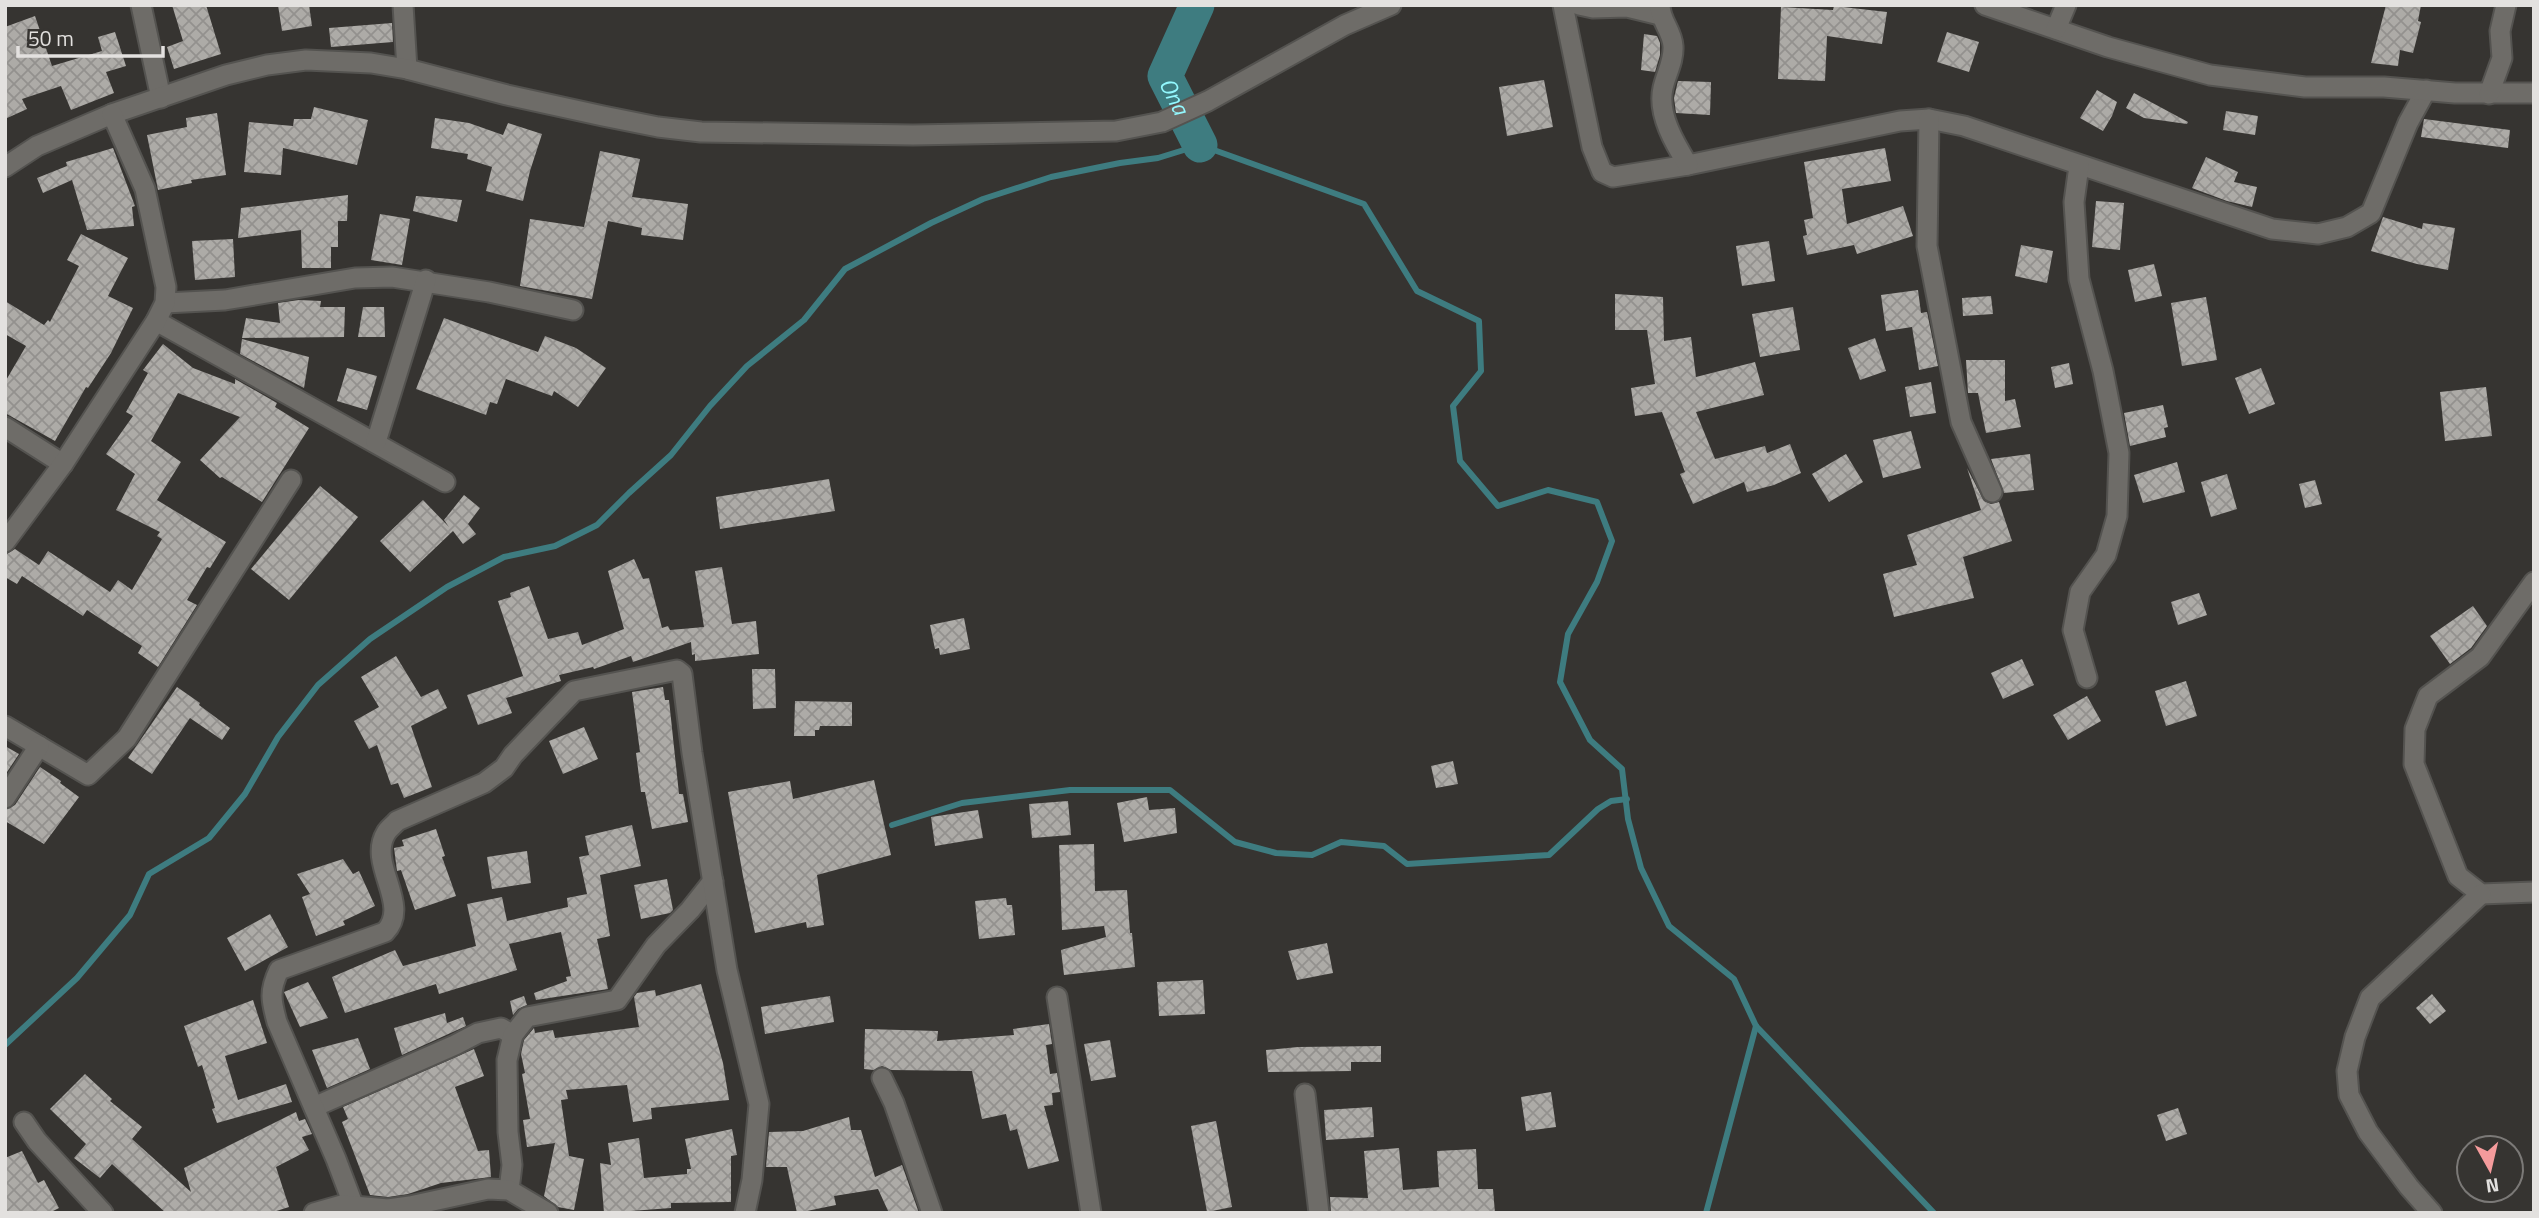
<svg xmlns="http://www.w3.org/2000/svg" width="2539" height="1218" font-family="'Titillium Web',sans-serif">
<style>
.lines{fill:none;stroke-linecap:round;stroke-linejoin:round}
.stream{stroke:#3e7c80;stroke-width:6}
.river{stroke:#3e7c80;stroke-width:35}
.building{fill:url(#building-cross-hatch)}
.street-casing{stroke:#545350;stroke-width:23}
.street{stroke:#6e6c68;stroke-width:19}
.labels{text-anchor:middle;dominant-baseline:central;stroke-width:7;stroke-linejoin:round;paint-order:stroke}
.water-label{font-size:23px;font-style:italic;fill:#93f8fe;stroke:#363431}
</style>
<defs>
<pattern id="building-cross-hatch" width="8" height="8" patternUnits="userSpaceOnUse" patternTransform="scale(1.75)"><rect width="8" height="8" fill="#adaba7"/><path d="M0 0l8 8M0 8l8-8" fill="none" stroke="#93918e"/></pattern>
</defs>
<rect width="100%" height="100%" fill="#363431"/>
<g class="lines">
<g class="stream">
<path d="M892,825L962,803L1070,790H1170L1235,842L1276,853L1312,855L1341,842L1384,846L1407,864L1549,855L1598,809L1611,801L1627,799"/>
<path d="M5,1045L77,978L130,915L149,874L209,838L245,794L278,737L318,685L370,639L447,587L504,557L555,546L597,525L629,493L671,455L710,406L747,366L804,320L845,269L931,223L983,199L1051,177L1120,163L1158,158L1200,145L1364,204L1417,291L1479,321L1481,371L1453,406L1460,461L1498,506L1548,490L1597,502L1612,541L1597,582L1568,634L1560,682L1590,740L1622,769L1628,819L1641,868L1669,926L1734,979L1756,1026L1934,1213"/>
<path d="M1706,1213L1756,1026"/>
</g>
<path class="river" id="s1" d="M1197,5L1165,76L1200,145"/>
</g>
<g class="building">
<path d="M172,5H206L221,54L174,69L167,47L183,41Z"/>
<path d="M278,5H309L312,26L282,31Z"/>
<path d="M2386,5H2421L2418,21L2421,22L2413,53L2400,50L2398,66L2371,63Z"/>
<path d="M1834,6L1887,12L1882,44L1827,36L1825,81L1778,79L1781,7L1833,10Z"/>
<path d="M35,16L52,66L102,51L98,37L115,32L126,66L106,72L114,93L71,110L61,86L22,99L27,109L5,119V27Z"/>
<path d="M392,23L393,42L331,47L329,28Z"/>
<path d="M1947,32L1979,42L1969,72L1937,62Z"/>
<path d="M1644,34L1657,36L1660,43V55L1655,72L1641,70Z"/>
<path d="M1544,80L1553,127L1507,136L1499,87Z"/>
<path d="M1678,81L1711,82L1710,115L1676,113L1674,98Z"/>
<path d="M2097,90L2117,102L2112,116L2103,131L2080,118Z"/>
<path d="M2134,93L2188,122L2187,124L2144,118L2126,108Z"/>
<path d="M314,107L368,120L357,165L283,148L281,175L244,172L249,122L293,126L294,119H311Z"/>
<path d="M2226,111L2258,116L2255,135L2223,130Z"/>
<path d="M217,113L226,175L191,180L192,183L158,190L147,135L187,127L186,118Z"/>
<path d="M435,118L469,123L503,135L508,123L542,134L530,171L523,201L486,191L492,167L467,159L468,154L431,148Z"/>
<path d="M2424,119L2510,130L2508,148L2421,137Z"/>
<path d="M113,148L135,206L132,207L134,226L87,230L72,180L43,193L37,178L67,166L66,162Z"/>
<path d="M1885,148L1891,181L1842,189L1847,224L1903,206L1913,236L1857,254L1854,245L1807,255L1803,236L1807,235L1804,220L1813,218L1804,162Z"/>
<path d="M600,151L640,159L632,197L688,204L683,240L641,235L642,228L608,221L592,299L520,286L530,219L584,227Z"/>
<path d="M2206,157L2238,172L2234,182L2257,187L2252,207L2227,201L2192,188Z"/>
<path d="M348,195L347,221H338V247H331V268H302L301,230L238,238L241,208Z"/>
<path d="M416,196L462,200L457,222L413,211Z"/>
<path d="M2096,201L2124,203L2120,250L2092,247Z"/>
<path d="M380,214L410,219L402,265L371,260Z"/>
<path d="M2383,217L2422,229L2423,223L2455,228L2448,270L2417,264L2371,251Z"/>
<path d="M81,234L128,258L108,296L133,308L111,353L88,388L86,387L55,441L5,413V382L26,346L5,334V301L44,325L48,320L50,322L79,266L67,260Z"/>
<path d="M233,239L235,277L195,280L192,241Z"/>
<path d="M1769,241L1775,281L1742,286L1736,246Z"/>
<path d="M2021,245L2053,251L2047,283L2015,276Z"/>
<path d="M2154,264L2162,296L2135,302L2128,270Z"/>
<path d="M1918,290L1921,313L1927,312L1938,366L1919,370L1912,327L1886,331L1881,295Z"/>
<path d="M1615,294L1663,297L1664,341L1691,337L1696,377L1755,362L1764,395L1696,412L1715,459L1765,446L1767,453L1790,444L1801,473L1774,485L1747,492L1744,482L1693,504L1680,474L1685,472L1662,412L1635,416L1631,388L1655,384L1647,330H1615Z"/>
<path d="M1991,296L1993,314L1963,316L1962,298Z"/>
<path d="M2206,297L2217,360L2182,366L2171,303Z"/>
<path d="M299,300L321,301L320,307H345L344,337L242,338L246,318L280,323L278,303Z"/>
<path d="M363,307H384L385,337H358Z"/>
<path d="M1793,307L1800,350L1760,357L1752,314Z"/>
<path d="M444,318L538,352L545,336L576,348L606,368L578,407L554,391L552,396L506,379L497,404L490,402L486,415L416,389Z"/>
<path d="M1875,338L1886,371L1860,380L1848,348Z"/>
<path d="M242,339L309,357L304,388L240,354Z"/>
<path d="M163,344L193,368L235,384V379L277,403L275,407L309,428L262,502L222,477L220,478L200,460L240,417L178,393L151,441L181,462L157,500L226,542L210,568L207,567L187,600L197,605L158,667L138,653L142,646L87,610L83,616L22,576L17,584L5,577V555L15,549L39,565L48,551L110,592L118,580L132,590L162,539L157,536L160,532L116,510L135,474L106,454L133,416L126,412L148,373L143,370Z"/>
<path d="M1966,360H2005V401L2015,399L2021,427L1986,433L1978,393H1968Z"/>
<path d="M2069,363L2073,384L2055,388L2051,367Z"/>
<path d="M347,368L377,376L367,410L337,401Z"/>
<path d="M2261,368L2275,404L2249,414L2235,378Z"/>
<path d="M1931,382L1936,413L1910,417L1905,387Z"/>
<path d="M2486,387L2492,436L2445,441L2440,392Z"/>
<path d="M2163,405L2168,427L2164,428L2166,437L2130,446L2124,413Z"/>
<path d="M1911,431L1921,468L1883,478L1873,440Z"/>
<path d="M1846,454L1863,482L1829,502L1812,474Z"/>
<path d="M2030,454L2034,490L2004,493L1991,459Z"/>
<path d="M2177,462L2185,492L2143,503L2134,475Z"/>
<path d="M1967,468L1984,501L1991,504L1999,502L2012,541L1963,557L1974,598L1894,617L1883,574L1917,565L1907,535L1981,510Z"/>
<path d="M2227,474L2237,509L2211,517L2201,482Z"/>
<path d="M829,479L835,511L720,529L716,497Z"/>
<path d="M2315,480L2322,504L2305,508L2299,484Z"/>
<path d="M320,486L358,517L289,600L251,569Z"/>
<path d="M464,495L480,508L468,524L476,534L463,544L453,531L410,572L380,541L423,500L449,527L444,520Z"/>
<path d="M634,559L643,579L649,578L662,628L668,626L670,630L704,627L695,571L722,567L732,624L756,621L759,654L695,661V654L692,655L691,642L633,662L631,656L594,669L593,667L559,675L561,681L506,698L512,713L478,725L467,695L523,676L498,601L511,597L510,593L529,586L548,639L578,632L582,645L624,629L608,571Z"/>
<path d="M2199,593L2207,615L2178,625L2171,602Z"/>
<path d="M2473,606L2487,626L2471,648L2450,664L2430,636Z"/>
<path d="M964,618L970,649L940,655L939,648L935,649L930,625Z"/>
<path d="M396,656L421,697L438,689L447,708L411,726L432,787L404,798L398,783L391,785L377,745L369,749L354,721L379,707L361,677Z"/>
<path d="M2022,659L2034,685L2003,699L1991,673Z"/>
<path d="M752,669H775L776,708L753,709Z"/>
<path d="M2186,681L2197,716L2166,726L2155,691Z"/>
<path d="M177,687L200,703L199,705L230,728L222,740L190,718L152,774L128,758Z"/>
<path d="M663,687L665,700H669L679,794H683L688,822L652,829L645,792H641L636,753L640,752L632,692Z"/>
<path d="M2087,696L2101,721L2068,740L2053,715Z"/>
<path d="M795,701L852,702V726H820L819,730H815V736H794Z"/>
<path d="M584,727L598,759L563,774L549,741Z"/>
<path d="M5,746L19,754L5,775Z"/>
<path d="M1453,761L1458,784L1436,788L1431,766Z"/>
<path d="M40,767L61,781L60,783L79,797L44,844L5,821V810L15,805Z"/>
<path d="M874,780L891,855L817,875L824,925L807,928L806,922L755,933L743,876L728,792L790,781L793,799Z"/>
<path d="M1147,797L1149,810L1175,808L1177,833L1124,842L1117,803Z"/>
<path d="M1068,801L1071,835L1032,838L1029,804Z"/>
<path d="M978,810L983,838L935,846L931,817Z"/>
<path d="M632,825L641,866L600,875L610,936L597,939L608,989L536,1000L534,993L567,981L566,977L571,976L561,932L509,944L517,970L439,994L436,984L345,1013L332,977L395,950L403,966L476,946L467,904L502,897L507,921L568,907L567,898L587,894L579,857L589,855L585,836Z"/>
<path d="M436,829L445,856L442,857L456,896L415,910L401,870L397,871L394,848L404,846L402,840Z"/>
<path d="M1094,844L1095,891L1127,890L1130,933H1132L1135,967L1064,975L1061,950L1106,937L1104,926L1062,930L1059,845Z"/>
<path d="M527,851L531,883L492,889L487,857Z"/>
<path d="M343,859L353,874L359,871L375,906L343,921L345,925L316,936L302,897L310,894L297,874Z"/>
<path d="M667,879L673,910L670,913L641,919L634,885Z"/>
<path d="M1006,898L1007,905H1012L1015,935L979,939L975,901Z"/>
<path d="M270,914L288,947L245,971L227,938Z"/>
<path d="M1327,943L1333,973L1297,980L1288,951Z"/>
<path d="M1203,980L1205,1014L1159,1016L1157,982Z"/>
<path d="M308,982L328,1018L300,1027L284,992Z"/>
<path d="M701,984L723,1063L729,1100L651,1108L652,1119L633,1122L627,1085L566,1090L568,1099L561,1100L569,1156L584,1159L574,1210L558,1207L544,1196L555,1143L527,1147L523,1120L530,1119L522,1074L525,1073L521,1054L524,1040L534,1028L535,1033L553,1030L555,1038L639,1027L634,997L637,993L655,990L656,996Z"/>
<path d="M2432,994L2446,1011L2430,1024L2416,1008Z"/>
<path d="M524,996L527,1005L518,1009L513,1015L510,1001Z"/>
<path d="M830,996L834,1022L765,1034L761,1007Z"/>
<path d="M253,1000L267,1043L225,1056L238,1100L286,1084L292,1102L217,1123L212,1109L215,1108L202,1065L198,1067L184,1026Z"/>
<path d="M445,1013L447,1023L463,1017L466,1026L402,1055L394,1028Z"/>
<path d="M1049,1024L1052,1044L1046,1045L1050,1074L1057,1073L1060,1092L1052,1093L1053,1105L1044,1106L1059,1161L1028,1169L1017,1129L1010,1131L1006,1114L982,1119L972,1071L891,1070L882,1066L874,1070L864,1069L865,1029L938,1031L937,1041L1014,1035L1013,1029Z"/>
<path d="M358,1038L370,1069L327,1088L312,1050Z"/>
<path d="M1110,1040L1116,1077L1091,1081L1084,1044Z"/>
<path d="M1381,1046V1062H1351V1071L1268,1072L1266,1050L1298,1047Z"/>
<path d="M474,1049L484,1076L455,1087L478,1151L489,1150L491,1177L441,1183L408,1194L388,1197L370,1195L342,1122L348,1119L343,1107Z"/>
<path d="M85,1074L112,1099L110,1101L142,1127L132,1139L191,1192L184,1168L296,1112L299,1121L305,1119L312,1134L302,1137L309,1150L276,1167L289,1207L270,1213H166L112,1164L100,1178L74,1158L86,1144L50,1109Z"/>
<path d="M1551,1092L1556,1127L1526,1131L1521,1097Z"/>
<path d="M1372,1107L1374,1137L1326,1140L1324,1110Z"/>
<path d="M2178,1108L2187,1134L2166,1141L2157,1115Z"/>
<path d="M849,1117L851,1130H861L875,1177L902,1165L919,1213H889L878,1189L834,1196L836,1205L797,1213L787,1167H766L769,1132L803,1131Z"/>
<path d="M1216,1121L1232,1207L1207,1212L1191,1126Z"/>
<path d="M732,1129L737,1155L731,1156V1202L671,1203V1208L604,1213L600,1163L611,1165L608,1143L639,1138L644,1178L687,1174V1169H691L685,1139Z"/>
<path d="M1399,1148L1403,1190L1439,1187L1437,1151L1476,1149L1478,1189H1493L1495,1213H1331L1330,1197L1368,1198L1364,1151Z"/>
<path d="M22,1151L38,1183L44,1180L59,1208L49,1213H5V1158Z"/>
</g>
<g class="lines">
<g class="street-casing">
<g id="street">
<path d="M141,5L161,98"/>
<path d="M403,5L407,69"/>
<path d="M1563,5L1592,147L1602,172L1613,177L1688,165L1900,121L1929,119L1964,126L2272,229L2318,234L2347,227L2371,213L2408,123L2426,90"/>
<path d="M1579,5L1593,8L1627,7L1660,15"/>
<path d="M1660,5C1660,21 1672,30 1673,46C1674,61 1666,74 1663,88C1657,114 1675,144 1688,165"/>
<path d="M1985,5L2108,47L2210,75L2305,87H2384L2455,93H2534"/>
<path d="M2056,29L2066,5"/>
<path d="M2489,94L2502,58L2500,31L2506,5"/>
<path d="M1929,119L1927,246L1961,422L1992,492"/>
<path d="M2079,166L2074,202L2079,279L2103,371L2119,453L2117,516L2106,555L2080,592L2073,630L2087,678"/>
<path d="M5,167L37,146L112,114L226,75L267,65L306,60L371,63L407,69L507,95L603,116L658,127L701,132L913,135L1116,131L1162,122L1208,101L1345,25L1391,5"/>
<path d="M165,303L225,300L355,278L392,277L489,292L573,310"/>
<path d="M156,321L445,482"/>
<path d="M5,427L63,464"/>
<path d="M376,442L426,280"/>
<path d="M5,542L63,464L156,321L165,303L166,287L145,189L112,114"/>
<path d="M2534,582L2480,657L2428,696L2415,729L2414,764L2458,876L2481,894L2534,892"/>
<path d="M5,726L88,775L127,738L291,480"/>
<path d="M5,798L39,746"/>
<path d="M1057,997L1091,1213"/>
<path d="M882,1078L894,1103L932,1213"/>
<path d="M1305,1094L1319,1213"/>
<path d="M314,1107L455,1045L478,1033L501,1028L513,1035"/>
<path d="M24,1122L37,1141L103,1213"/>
<path d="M509,1190L512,1165L508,1132L507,1060L513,1035L527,1017L617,1000L656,945L690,910L713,881"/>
<path d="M353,1204L336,1159L277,1022C271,1000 269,991 279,970L385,932C412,905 367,864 386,833C389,828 394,825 397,821L484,783L504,768L513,755L574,691L677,670L682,674L692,753L727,970L759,1104L752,1180L745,1213"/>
<path d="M314,1213L342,1205L388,1209L410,1206L488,1189L509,1190L548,1213"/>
<path d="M2432,1213L2409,1187L2368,1132L2349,1095L2347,1071L2355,1037L2370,998L2481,894"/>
</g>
</g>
<use href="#street" class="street"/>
</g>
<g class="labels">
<g class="water-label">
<text stroke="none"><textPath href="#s1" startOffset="100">Ona</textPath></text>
</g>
</g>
<rect width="2539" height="1218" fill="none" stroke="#e3e1df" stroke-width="14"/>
<g transform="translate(2490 1169) rotate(172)"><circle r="33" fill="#363431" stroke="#7b7977" stroke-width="2"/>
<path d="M0-5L12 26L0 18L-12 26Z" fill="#f59b9c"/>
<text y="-10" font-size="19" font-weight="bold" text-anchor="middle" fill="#e3e1df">N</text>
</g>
<path d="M18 46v10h145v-10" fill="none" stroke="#e3e1df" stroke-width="3.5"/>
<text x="28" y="46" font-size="21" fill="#e3e1df" stroke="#363431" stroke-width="5" paint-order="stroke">50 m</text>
</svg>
